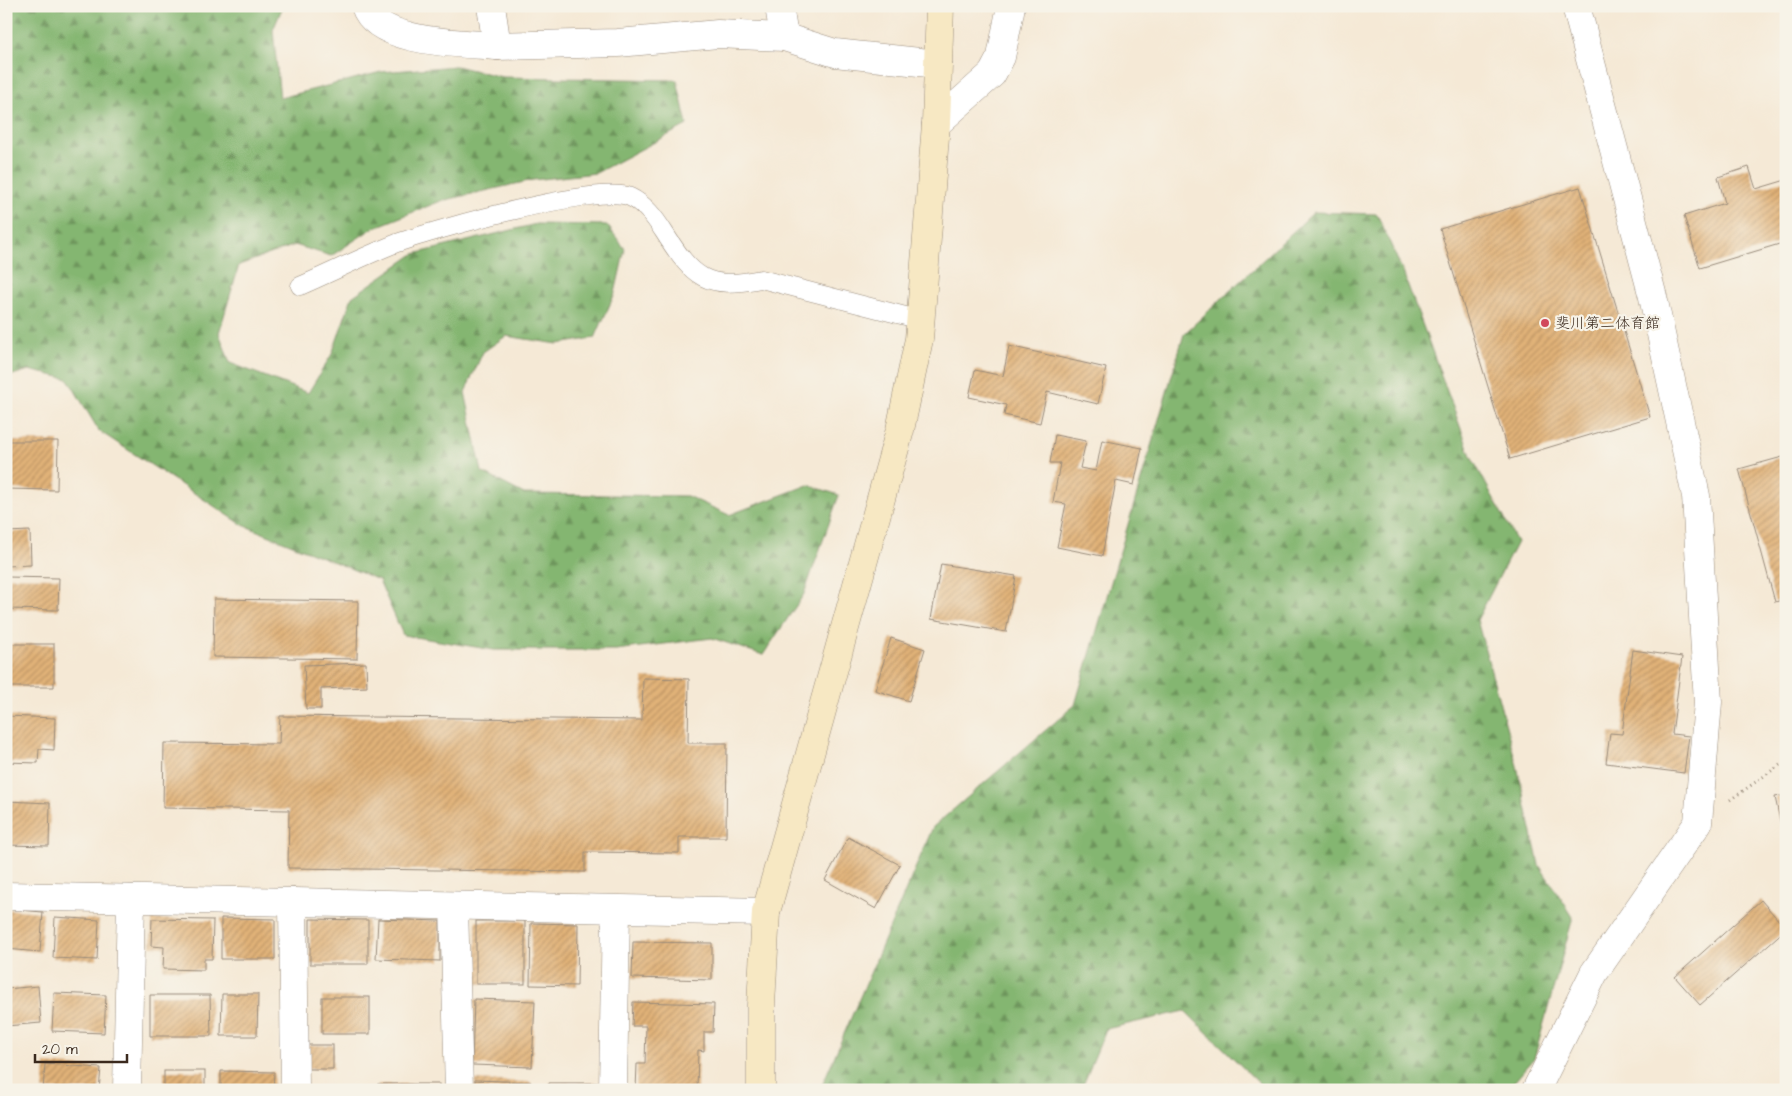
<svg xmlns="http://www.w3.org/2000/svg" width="1792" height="1096" font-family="'Architects Daughter','Klee One',sans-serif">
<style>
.forest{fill:url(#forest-firs);stroke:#607048}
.building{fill:url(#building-hatch)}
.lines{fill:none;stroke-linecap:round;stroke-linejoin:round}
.lane-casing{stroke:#988a7a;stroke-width:19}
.street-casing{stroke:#988a7a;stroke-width:29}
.secondary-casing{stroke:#988a7a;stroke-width:29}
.path{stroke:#988a7a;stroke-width:3;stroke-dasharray:1 4;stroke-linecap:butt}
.lane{stroke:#fff;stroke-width:18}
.street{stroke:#fff;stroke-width:28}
.secondary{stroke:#f7e8c3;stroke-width:28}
.poi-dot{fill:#d1495b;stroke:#f7f3e8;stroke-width:2}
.labels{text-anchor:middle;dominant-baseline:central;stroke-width:4.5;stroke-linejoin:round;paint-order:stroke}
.poi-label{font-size:15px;fill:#3b2a1e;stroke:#f7f3e8;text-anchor:start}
</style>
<defs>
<pattern id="forest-firs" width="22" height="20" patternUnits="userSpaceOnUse" patternTransform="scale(1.25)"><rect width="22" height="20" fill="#84b671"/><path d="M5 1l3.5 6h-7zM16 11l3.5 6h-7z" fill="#6d945c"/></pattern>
<pattern id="building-hatch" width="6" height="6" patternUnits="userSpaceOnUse" patternTransform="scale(1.25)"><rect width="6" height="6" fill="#e1b278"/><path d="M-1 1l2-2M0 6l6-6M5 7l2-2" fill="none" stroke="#b89162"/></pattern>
</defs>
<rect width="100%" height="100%" fill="#f7f3e8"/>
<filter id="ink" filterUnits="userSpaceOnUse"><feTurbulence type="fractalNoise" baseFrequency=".02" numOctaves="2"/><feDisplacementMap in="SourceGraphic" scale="10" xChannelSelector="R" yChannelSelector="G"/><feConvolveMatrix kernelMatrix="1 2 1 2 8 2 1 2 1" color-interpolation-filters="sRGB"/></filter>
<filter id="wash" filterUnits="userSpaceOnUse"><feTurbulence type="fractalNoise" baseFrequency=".0096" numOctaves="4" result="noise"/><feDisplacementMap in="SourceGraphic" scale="20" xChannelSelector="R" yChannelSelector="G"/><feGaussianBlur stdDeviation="1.12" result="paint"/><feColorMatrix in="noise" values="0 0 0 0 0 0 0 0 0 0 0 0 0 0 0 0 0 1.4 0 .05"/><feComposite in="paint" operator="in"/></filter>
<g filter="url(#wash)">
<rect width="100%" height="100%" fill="#f5e9d6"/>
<g class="forest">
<path d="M6,6H283L273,30L280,98L381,72L456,66L502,77L677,80L687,125L596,173L533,180L441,201L373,228L331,256L295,245L239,265L219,333L230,363L308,393L332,354L352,297L414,254L536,224L607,225L625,249L615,293L595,338L558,344L506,336L483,352L465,392L482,472L524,494L687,496L729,515L808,485L839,495L804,594L763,655L712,638L616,650H494L403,635L379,580L243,525L99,431L68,379L29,370L6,377Z"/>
<path d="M1314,212L1377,214L1403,272L1471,456L1517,542L1477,620L1517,766L1539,865L1573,917L1534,1059L1507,1090H1266L1185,1011L1106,1029L1081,1090H820L933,827L1075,705L1184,334Z"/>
</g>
<g id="blocks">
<g class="building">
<path d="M1749,167L1756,189L1786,180V242L1700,268L1684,216L1725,203L1718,177Z"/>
<path d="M1580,187L1650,417L1510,459L1440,229Z"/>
<path d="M1009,346L1106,368L1098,404L1047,392L1040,423L1004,415L1006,405L969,397L975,370L1003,376Z"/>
<path d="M1055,435L1086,441L1080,468L1096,471L1102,440L1142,448L1134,485L1116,481L1102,556L1057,547L1066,504L1053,502L1060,463H1050Z"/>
<path d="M6,441H58L57,490L6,489Z"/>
<path d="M1786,456V599L1775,602L1739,469Z"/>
<path d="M30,531L31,565L6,566V532Z"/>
<path d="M941,564L1016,576L1006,632L931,619Z"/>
<path d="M6,577L59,578L58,610L6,609Z"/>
<path d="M214,599L358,601L357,659L213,657Z"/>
<path d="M891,638L925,649L909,701L875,690Z"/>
<path d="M7,644H54V687H8Z"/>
<path d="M1633,650L1682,657L1672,734L1689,736L1684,773L1606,763L1610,733L1622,734Z"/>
<path d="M366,663L367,687L321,689V709H306L304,665Z"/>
<path d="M643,678L689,679L688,743H727L726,837H679V853L585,852V872L288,868L289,810L163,808L164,743L279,744L280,716L642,720Z"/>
<path d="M6,716L55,718L54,750L39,749L38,763L6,762Z"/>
<path d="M1786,795V844H1785L1775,797Z"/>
<path d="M6,801L50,803L49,846L6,845Z"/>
<path d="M848,837L900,865L876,909L825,880Z"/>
<path d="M1761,900L1786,929L1700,1005L1675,977Z"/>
<path d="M6,909L43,912L40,952L6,949Z"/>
<path d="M55,917L99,920L97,960L53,958Z"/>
<path d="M221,918L275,919V959H221Z"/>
<path d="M152,919L213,920L212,959H204V970L163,969L164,947L151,946Z"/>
<path d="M310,919L368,920V964H310Z"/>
<path d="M378,919L440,921V961L376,959Z"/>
<rect x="476" y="921" width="49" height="63"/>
<path d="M531,923L578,924L577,986L530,985Z"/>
<path d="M633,942L712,943V980L632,978Z"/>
<path d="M38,986L41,1023L6,1026V989Z"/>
<path d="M54,993L106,995L104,1033L52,1031Z"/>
<path d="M222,994H258L257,1036H221Z"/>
<path d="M150,995H210L211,1036H150Z"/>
<rect x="322" y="997" width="48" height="37"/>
<path d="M474,999L535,1001L532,1067L472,1065Z"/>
<path d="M633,1002L714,1004L713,1032H704V1051L698,1050L697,1090H636L637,1064H645L646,1026H632Z"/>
<rect x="306" y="1045" width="27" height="24"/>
<path d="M45,1064L101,1068L99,1090H43Z"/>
<rect x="164" y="1071" width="41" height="19"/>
<path d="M221,1071L274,1072L273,1090H221Z"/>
<path d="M475,1080L531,1082V1090H475Z"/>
<path d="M549,1083H603L602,1090H549Z"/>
<rect x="378" y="1084" width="61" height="6"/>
</g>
</g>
</g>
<g filter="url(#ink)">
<use href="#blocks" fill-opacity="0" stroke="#988a7a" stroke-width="1"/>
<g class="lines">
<g class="lane-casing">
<path id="lane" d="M300,286C332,272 364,256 397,243C434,230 599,183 630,197C645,204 655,218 664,232C693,278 706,290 761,279L921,320"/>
</g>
<g class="street-casing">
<g id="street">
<path d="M365,6C377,44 464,43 497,46"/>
<path d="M491,6L497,46L618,43L718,34L784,37L835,53L938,64"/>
<path d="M779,6L784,37"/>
<path d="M936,124L992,74L1001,57L1011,6"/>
<path d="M6,896L766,912"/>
<path d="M293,902L295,1090"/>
<path d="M454,906L459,1090"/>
<path d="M127,1090L131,899"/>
<path d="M613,1090L616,910"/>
<path d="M1536,1090L1594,973L1698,823L1708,702L1696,496L1653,297L1576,6"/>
</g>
</g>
<g class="secondary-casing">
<path id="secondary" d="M761,1090V1005L766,912L900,430L919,339L936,124L940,6"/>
</g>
<path class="path" d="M1730,800L1780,765L1786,763"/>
<use href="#lane" class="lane"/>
<use href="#street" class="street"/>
<use href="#secondary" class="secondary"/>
</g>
</g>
<circle class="poi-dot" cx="1545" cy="323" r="5"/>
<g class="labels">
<g class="poi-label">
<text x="1555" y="323">斐川第二体育館</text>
</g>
</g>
<rect width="1792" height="1096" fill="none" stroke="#f7f3e8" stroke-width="25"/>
<path d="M35 1054v8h92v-8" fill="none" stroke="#3b2a1e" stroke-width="2.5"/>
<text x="42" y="1054" font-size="15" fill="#3b2a1e" stroke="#f7f3e8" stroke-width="4" paint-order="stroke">20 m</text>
</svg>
